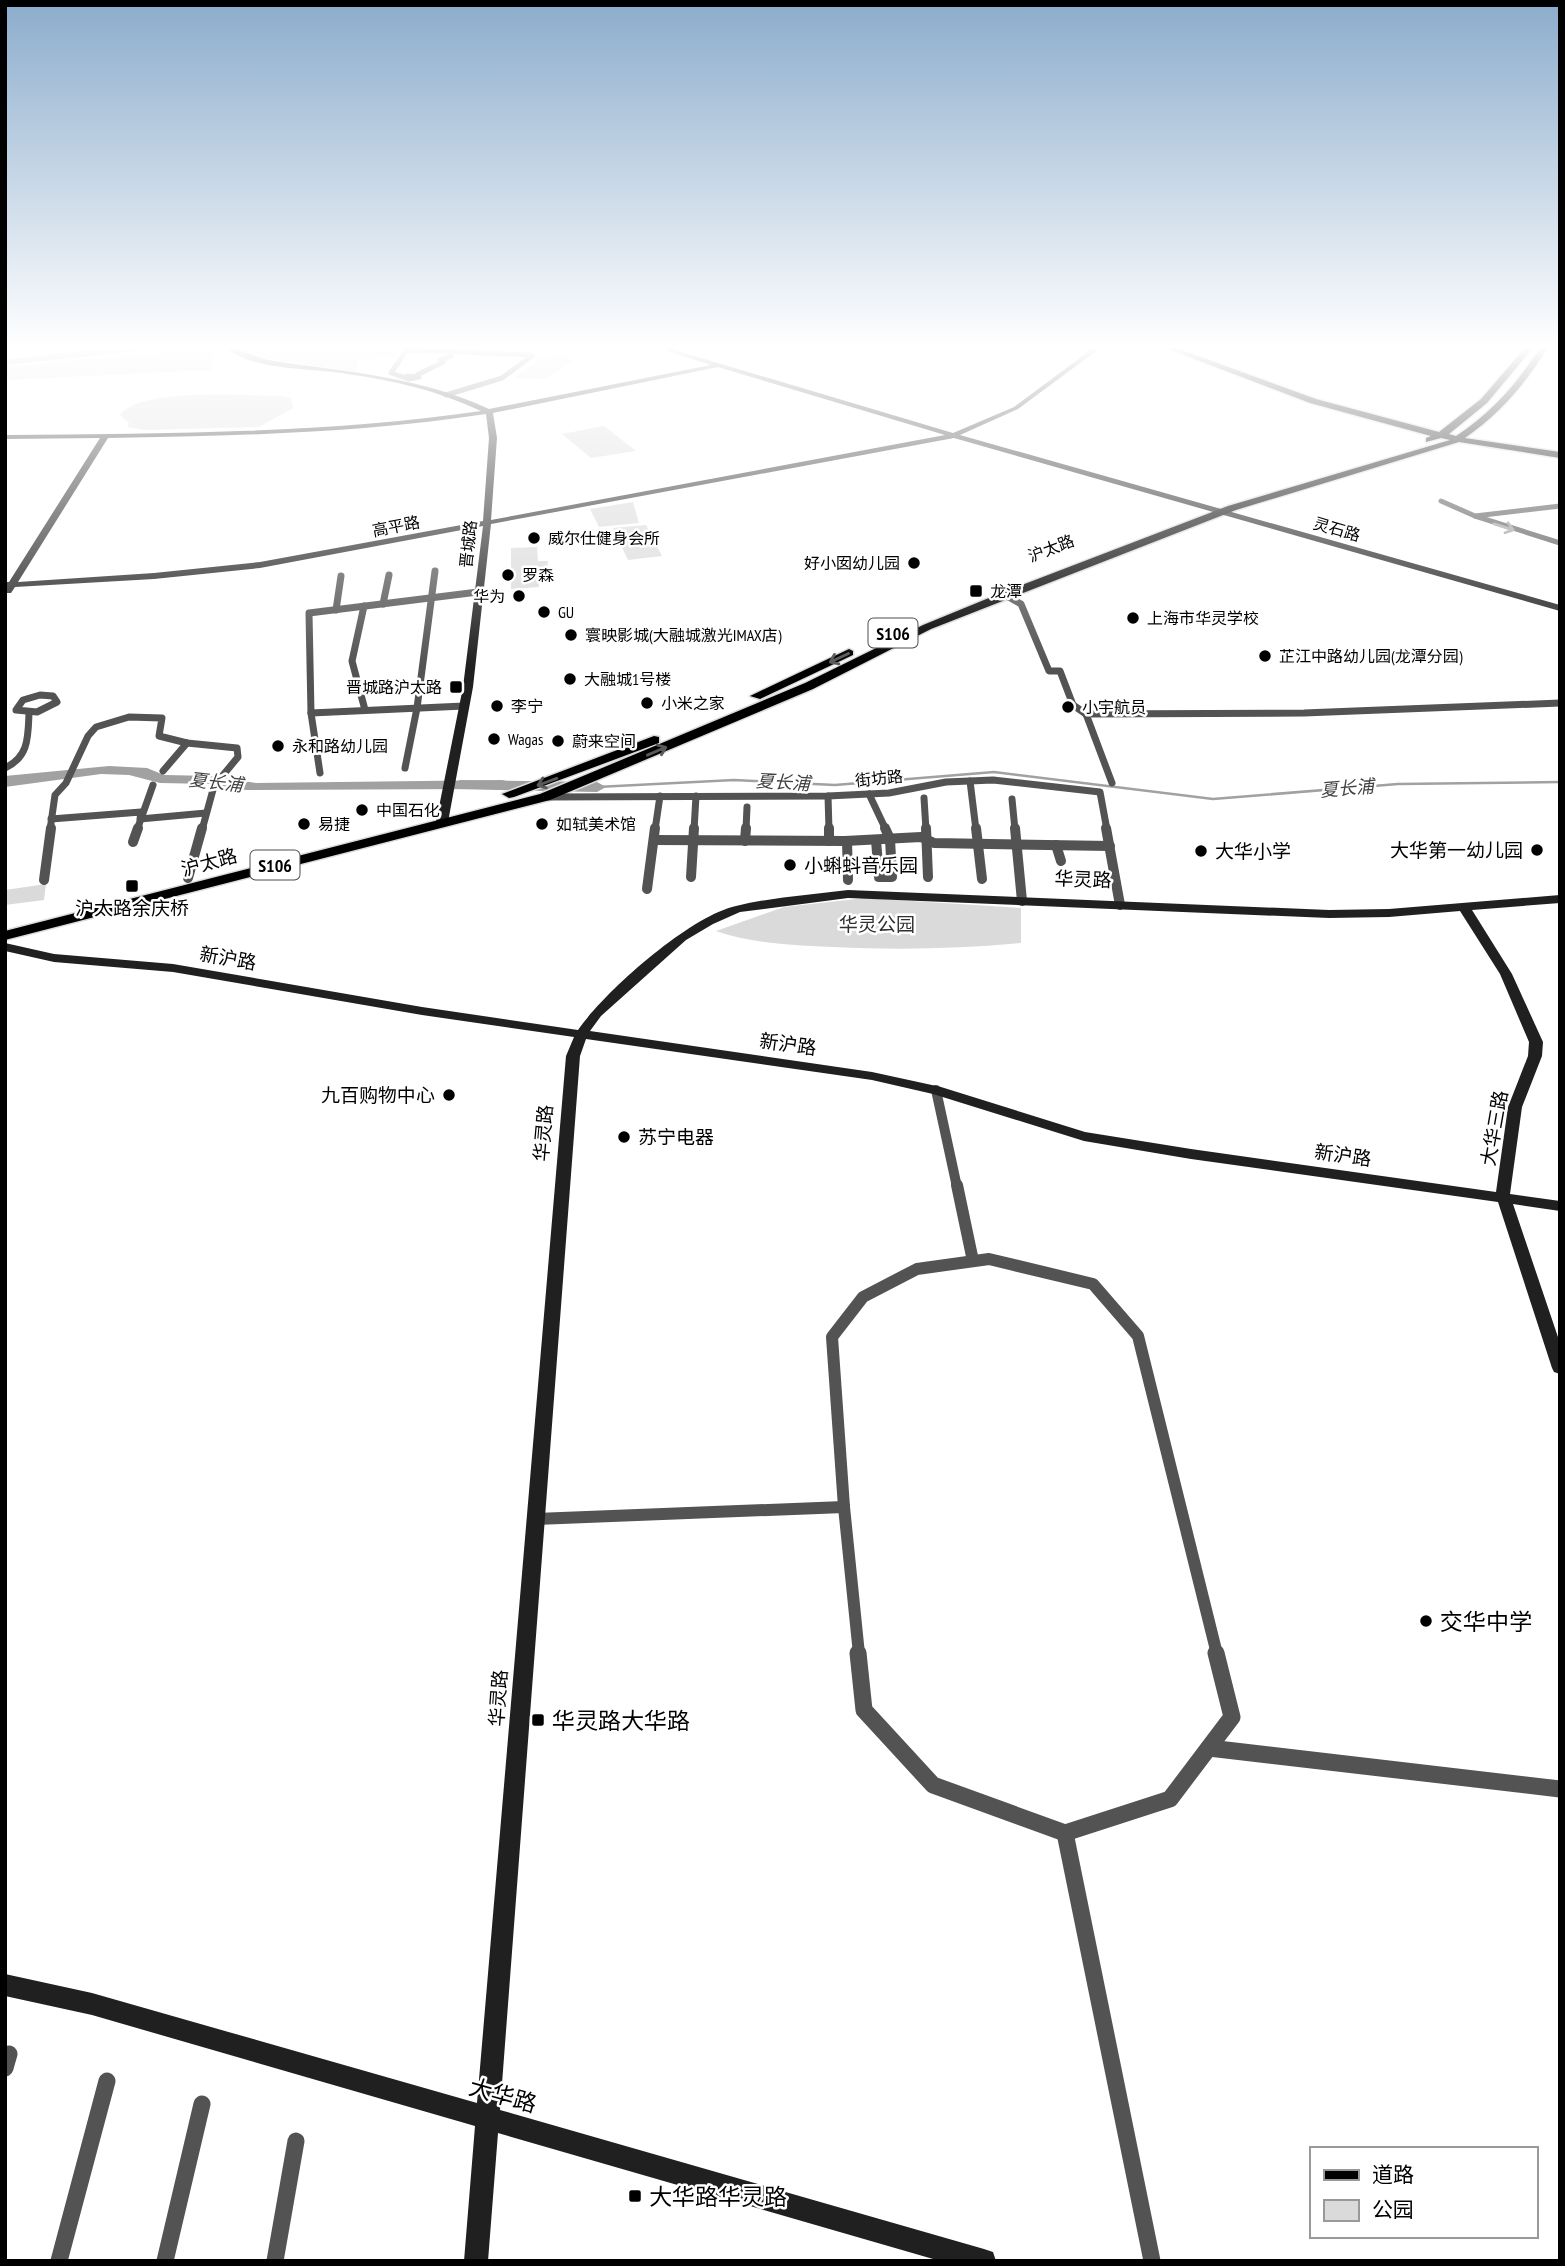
<svg xmlns="http://www.w3.org/2000/svg" width="1565" height="2266" font-family="'PT Sans Narrow','Noto Sans SC',sans-serif">
<style>
.green{fill:#dadada}
.water{fill:#a1a1a1}
.lines{fill:none;stroke-linecap:round;stroke-linejoin:round}
.stream{stroke:#a1a1a1;stroke-width:2.5}
.river{fill:#a1a1a1;fill-rule:evenodd}
.primary-casing{stroke:#dbdbdb;stroke-width:3}
.street-far4{stroke:#535353;stroke-width:5}
.street-far3{stroke:#535353;stroke-width:7}
.street-far2{stroke:#535353;stroke-width:10}
.street-far1{stroke:#535353;stroke-width:12}
.street{stroke:#535353;stroke-width:17}
.secondary{fill:#202020;fill-rule:evenodd}
.primary{fill:#000;fill-rule:evenodd}
.oneway{stroke:#989898}
.oneway2{stroke:#595959}
.poi-dot{fill:#000;stroke:#fff;stroke-width:2.5}
.labels{text-anchor:middle;dominant-baseline:central;stroke-width:5;stroke-linejoin:round;paint-order:stroke}
.far-street-label{font-size:16px;fill:#000;stroke:#fff}
.far-poi-label{font-size:16px;fill:#000;stroke:#fff;text-anchor:start}
.shield{fill:#fff;stroke:#4c4c4c;stroke-width:2}
.shield-label{font-size:18px;font-weight:bold;fill:#000}
.far-water-label{font-size:18px;font-style:italic;fill:#424242;stroke:#fff}
.poi-label{font-size:19px;fill:#000;stroke:#fff;text-anchor:start}
.street-label{font-size:19px;fill:#000;stroke:#fff}
.park-label{font-size:19px;fill:#313131;stroke:#fff}
.near-poi-label{font-size:23px;fill:#000;stroke:#fff;text-anchor:start}
.near-street-label{font-size:23px;fill:#000;stroke:#fff}
</style>
<rect width="100%" height="100%" fill="#fff"/>
<g class="green">
<path d="M193,349H214L211,370L5,380V367Z"/>
<path d="M235,349H401L396,357L359,358L356,372L250,356Z"/>
<path d="M565,356L573,361L545,379L514,378L542,357Z"/>
<path d="M283,396L291,398L293,408L259,427L145,430L127,427L129,423L120,415C140,387 249,396 283,396Z"/>
<path d="M604,426L636,451L591,458L562,434Z"/>
<path d="M633,502L639,523L599,527L590,509Z"/>
<path d="M646,525L662,556L628,560L613,528Z"/>
<path d="M537,547L538,561H548L547,569L538,570L539,587L511,589V548Z"/>
<path d="M46,884L44,900L5,905V890Z"/>
<path d="M865,898L1021,908V943C958,949 896,950 833,947C794,945 753,944 716,931L784,907Z"/>
</g>
<g class="water">
<path d="M94,349H159L5,365V360Z"/>
<path d="M109,766L147,768L164,775L213,776L256,783L506,780L473,789L246,790L211,784L160,783L129,775L101,774L5,787V776Z"/>
</g>
<g class="lines">
<path class="stream" d="M597,787L734,780L835,785L994,772L1213,799L1398,784L1560,782"/>
<path class="river" d="M460,780L597,782L606,787L597,792L454,789L451,785Z"/>
<g class="primary-casing">
<g id="primary">
<path d="M1168,349H1179L1316,399L1439,432L1481,399L1524,349H1532L1487,403L1449,434L1456,436C1492,412 1516,385 1539,349H1547C1524,385 1501,413 1465,438L1560,452V458L1459,442L1236,510L931,629L813,689L550,800L5,940V931L540,794L805,683L923,625L1001,593L1228,506L1450,440L1441,438L1426,442V438L1431,436L1310,403Z"/>
<path d="M849,649L853,651V655L760,699L750,696Z"/>
<path d="M654,736L659,737V743L514,797L509,798L502,794Z"/>
</g>
</g>
<g class="street-far4">
<path d="M417,375L443,362L440,360L451,356V351"/>
<path d="M407,376L419,377L409,379L391,373L406,351L411,350L533,355L502,378L446,395"/>
<path d="M1441,501L1475,516"/>
<path d="M1560,506L1475,516L1560,543"/>
</g>
<g class="street-far3">
<path d="M1005,595L1021,604L1049,671H1060L1073,705L1086,714L1304,713L1560,703"/>
<path d="M383,604L389,575"/>
<path d="M364,606L352,661L365,710"/>
<path d="M336,610L341,576"/>
<path d="M40,695L53,696L57,702L37,712L16,710L23,700Z"/>
<path d="M464,706L311,713L309,613L478,592"/>
<path d="M311,713L320,773"/>
<path d="M1086,714L1112,783"/>
<path d="M5,768C29,757 28,737 29,713"/>
<path d="M405,768L417,708L435,571"/>
<path d="M163,771L187,743"/>
<path d="M970,781L976,830"/>
<path d="M869,794L886,830"/>
<path d="M828,796L829,830"/>
<path d="M545,797L828,796L889,793L946,782L993,780L1100,792L1107,830"/>
<path d="M924,798L926,830"/>
<path d="M1012,799L1015,830"/>
<path d="M51,819L141,812L140,819L206,813"/>
<path d="M50,830L55,795L66,783L88,736L96,727L129,717L162,718L159,736L187,743L237,748L238,757L214,786L202,830"/>
<path d="M137,830L153,785"/>
<path d="M655,830L660,796"/>
<path d="M694,830L696,796"/>
<path d="M746,830L747,807"/>
</g>
<g class="street-far2">
<path d="M829,828V841"/>
<path d="M926,828L928,877"/>
<path d="M976,828L982,879"/>
<path d="M1015,828L1022,901"/>
<path d="M1106,828L1120,905"/>
<path d="M654,840L845,841L921,837L934,843L1110,846"/>
<path d="M876,840L879,877H892L890,839L885,828"/>
<path d="M745,841L746,828"/>
<path d="M847,841L848,880"/>
<path d="M133,842L138,828"/>
<path d="M1056,845L1061,861"/>
<path d="M691,877L694,828"/>
<path d="M188,878L202,828"/>
<path d="M44,880L51,828"/>
<path d="M647,889L655,828"/>
<path d="M936,1090L957,1187"/>
</g>
<g class="street-far1">
<path d="M957,1185L973,1261"/>
<path d="M844,1507L859,1654"/>
<path d="M844,1507L832,1337L863,1297L917,1269L989,1259L1093,1284L1138,1336L1217,1654"/>
<path d="M536,1519L844,1507"/>
</g>
<g class="street">
<path d="M858,1653L864,1710L933,1785L1065,1833L1170,1799L1232,1717L1216,1653"/>
<path d="M1209,1748L1560,1789"/>
<path d="M1065,1833L1152,2261"/>
<path d="M5,2068L9,2054"/>
<path d="M59,2261L107,2081"/>
<path d="M165,2261L202,2104"/>
<path d="M275,2261L296,2141"/>
</g>
<g class="secondary">
<path d="M228,349C242,349 259,359 274,361C348,372 421,377 489,409L711,365L661,349H671L953,433L1014,407L1092,349H1099L1018,409L960,435L1560,605V611L954,438L491,524L473,687L448,822L442,825L436,822L463,687L483,526L260,568L154,579L15,587L11,593H5V582H9L100,438L5,439V435C164,433 323,434 481,411C439,391 392,380 347,374C312,368 255,371 228,349ZM718,367L945,435L491,520L497,438L493,413ZM486,414L489,438L483,521L260,562L154,573L18,582L108,438C234,436 361,433 486,414Z"/>
<path d="M848,890L1329,910L1389,909L1560,895V903L1472,910L1512,974L1543,1042L1542,1056L1522,1107L1510,1194L1560,1201V1211L1513,1204L1560,1343V1374L1554,1372L1552,1368L1498,1202L1191,1159L1084,1141L933,1094L872,1080L586,1039L580,1056L500,2110L984,2249L993,2252L996,2261H940L498,2133L488,2261H464L475,2126L92,2015L5,1996V1974L92,1993L477,2103L566,1056L574,1037L422,1015L173,972L54,962L5,951V943L54,954L173,964L422,1007L578,1030C605,991 690,916 736,906C772,897 811,895 848,890ZM848,898L1329,918L1389,917L1460,911L1500,974L1529,1042L1528,1056L1508,1107L1496,1192L1191,1149L1085,1132L941,1087L872,1072L590,1031L601,1016L686,940L713,924L740,912Z"/>
</g>
<use href="#primary" class="primary"/>
</g>
<defs><path id="oneway-shaft" d="M-6 0H5M1.5-3L5.5 0L1.5 3" fill="none" stroke-width="1.6" stroke-linecap="round" stroke-linejoin="round" transform="scale(1.75)"/></defs>
<use class="oneway" href="#oneway-shaft" transform="translate(1504 527) rotate(17)"/>
<g class="oneway2">
<use href="#oneway-shaft" transform="translate(839 658) rotate(155)"/>
<use href="#oneway-shaft" transform="translate(657 751) rotate(-23)"/>
<use href="#oneway-shaft" transform="translate(547 782) rotate(160)"/>
</g>
<linearGradient id="sky" x2="0" y2="1"><stop stop-color="#8baccc"/><stop offset="0.52" stop-color="#fff"/><stop offset="1" stop-color="#fff" stop-opacity="0"/></linearGradient>
<rect width="1565" height="666" fill="url(#sky)"/>
<g class="poi-dot">
<circle cx="534" cy="538" r="7"/>
<circle cx="914" cy="563" r="7"/>
<circle cx="508" cy="575" r="7"/>
<rect x="969" y="584" width="14" height="14" rx="3.5"/>
<circle cx="519" cy="596" r="7"/>
<circle cx="544" cy="612" r="7"/>
<circle cx="1133" cy="618" r="7"/>
<circle cx="571" cy="635" r="7"/>
<circle cx="1265" cy="656" r="7"/>
<circle cx="570" cy="679" r="7"/>
<rect x="449" y="680" width="14" height="14" rx="3.5"/>
<circle cx="647" cy="703" r="7"/>
<circle cx="497" cy="706" r="7"/>
<circle cx="1068" cy="707" r="7"/>
<circle cx="494" cy="739" r="7"/>
<circle cx="558" cy="741" r="7"/>
<circle cx="278" cy="746" r="7"/>
<circle cx="362" cy="810" r="7"/>
<circle cx="304" cy="824" r="7"/>
<circle cx="542" cy="824" r="7"/>
<circle cx="1537" cy="850" r="7"/>
<circle cx="1201" cy="851" r="7"/>
<circle cx="790" cy="865" r="7"/>
<rect x="125" y="879" width="14" height="14" rx="3.5"/>
<circle cx="449" cy="1095" r="7"/>
<circle cx="624" cy="1137" r="7"/>
<circle cx="1426" cy="1621" r="7"/>
<rect x="531" y="1713" width="14" height="14" rx="3.5"/>
<rect x="628" y="2189" width="14" height="14" rx="3.5"/>
</g>
<g class="labels">
<g class="far-street-label">
<text transform="translate(396 526) rotate(-11)">高平路</text>
<text transform="translate(1337 529) rotate(16)">灵石路</text>
<text transform="translate(468 544) rotate(-84)">晋城路</text>
<text transform="translate(1051 548) rotate(-21)">沪太路</text>
<text transform="translate(879 778) rotate(-6)">街坊路</text>
</g>
<g class="far-poi-label">
<text x="548" y="538">威尔仕健身会所</text>
<text x="900" y="563" text-anchor="end">好小囡幼儿园</text>
<text x="522" y="575">罗森</text>
<text x="990" y="591">龙潭</text>
<text x="505" y="596" text-anchor="end">华为</text>
<text x="558" y="612">GU</text>
<text x="1147" y="618">上海市华灵学校</text>
<text x="585" y="635">寰映影城(大融城激光IMAX店)</text>
<text x="1279" y="656">芷江中路幼儿园(龙潭分园)</text>
<text x="584" y="679">大融城1号楼</text>
<text x="442" y="687" text-anchor="end">晋城路沪太路</text>
<text x="661" y="703">小米之家</text>
<text x="511" y="706">李宁</text>
<text x="1082" y="707">小宇航员</text>
<text x="508" y="739">Wagas</text>
<text x="572" y="741">蔚来空间</text>
<text x="292" y="746">永和路幼儿园</text>
<text x="376" y="810">中国石化</text>
<text x="318" y="824">易捷</text>
<text x="556" y="824">如轼美术馆</text>
</g>
<g class="shield">
<rect x="868.5" y="618.5" width="49" height="29" rx="5"/>
<rect x="250.5" y="850.5" width="49" height="29" rx="5"/>
</g>
<g class="shield-label">
<text x="893" y="633">S106</text>
<text x="275" y="865">S106</text>
</g>
<g class="far-water-label">
<text transform="translate(216 782) rotate(6)">夏长浦</text>
<text transform="translate(783 782) rotate(3)">夏长浦</text>
<text transform="translate(1347 788) rotate(-5)">夏长浦</text>
</g>
<g class="poi-label">
<text x="1523" y="850" text-anchor="end">大华第一幼儿园</text>
<text x="1215" y="851">大华小学</text>
<text x="804" y="865">小蝌蚪音乐园</text>
<text x="132" y="908" text-anchor="middle">沪太路余庆桥</text>
<text x="435" y="1095" text-anchor="end">九百购物中心</text>
<text x="638" y="1137">苏宁电器</text>
</g>
<g class="street-label">
<text transform="translate(209 862) rotate(-15)">沪太路</text>
<text transform="translate(1083 879) rotate(2)">华灵路</text>
<text transform="translate(228 958) rotate(10)">新沪路</text>
<text transform="translate(788 1044) rotate(8)">新沪路</text>
<text transform="translate(1494 1128) rotate(-80)">大华三路</text>
<text transform="translate(543 1133) rotate(-85)">华灵路</text>
<text transform="translate(1343 1155) rotate(8)">新沪路</text>
<text transform="translate(498 1698) rotate(-86)">华灵路</text>
</g>
<g class="park-label">
<text x="877" y="924">华灵公园</text>
</g>
<g class="near-poi-label">
<text x="1440" y="1621">交华中学</text>
<text x="552" y="1720">华灵路大华路</text>
<text x="649" y="2196">大华路华灵路</text>
</g>
<g class="near-street-label">
<text transform="translate(503 2095) rotate(16)">大华路</text>
</g>
</g>
<rect width="1565" height="2266" fill="none" stroke="#000000" stroke-width="14"/>
<rect x="1310" y="2147" width="228" height="91" fill="#ffffff" stroke="#999999" stroke-width="2"/>
<rect x="1324" y="2170" width="35" height="10" fill="#000000" stroke="#999999" stroke-width="2"/>
<text x="1372" y="2182" font-size="21" fill="#000000">道路</text>
<rect x="1324" y="2200" width="35" height="21" fill="#dadada" stroke="#999999" stroke-width="2"/>
<text x="1372" y="2217" font-size="21" fill="#000000">公园</text>
</svg>
